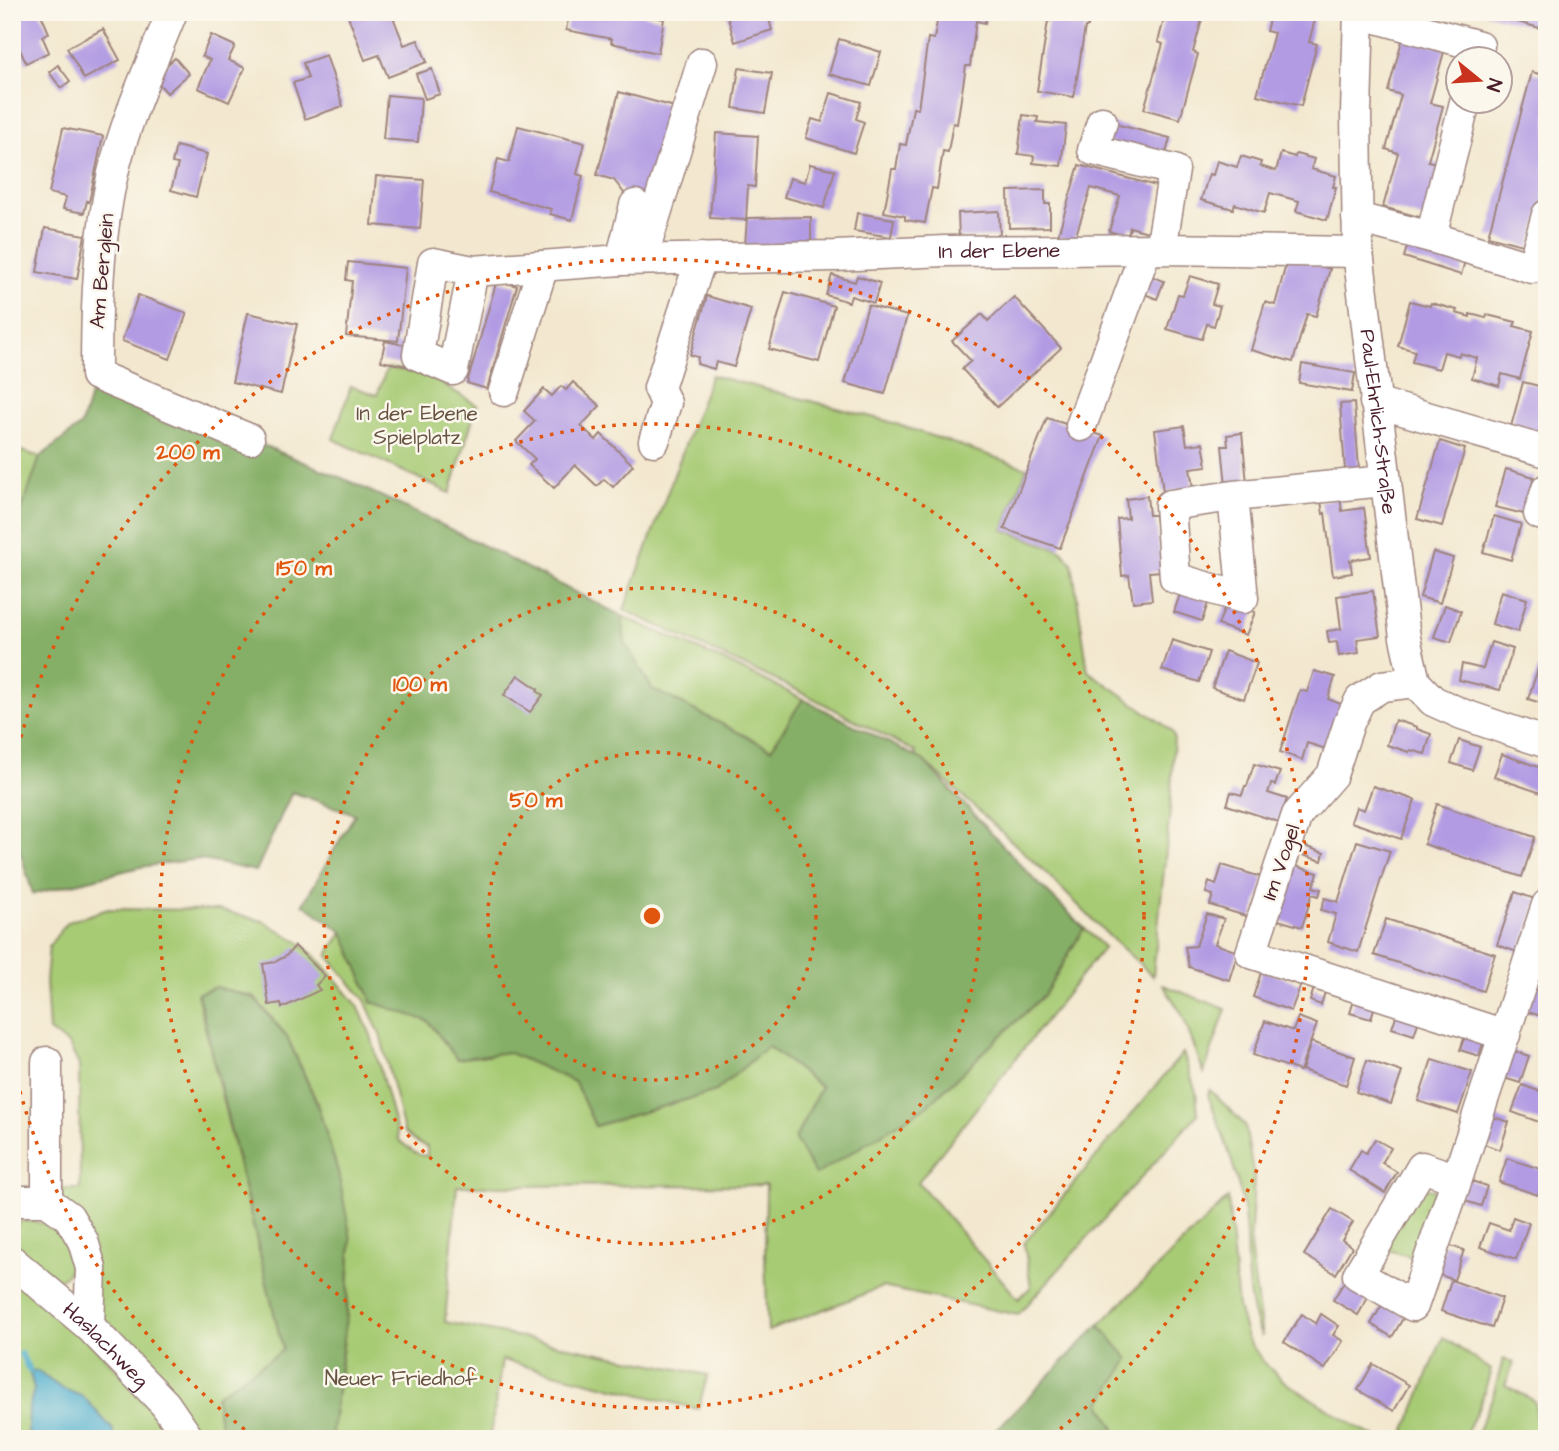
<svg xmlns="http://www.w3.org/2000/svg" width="1559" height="1451" font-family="'Architects Daughter',sans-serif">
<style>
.green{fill:#a7cb74;stroke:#787550;stroke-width:2}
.forest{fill:#85af66;stroke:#686748;stroke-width:2}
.water{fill:#50afce;stroke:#4d677c;stroke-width:2}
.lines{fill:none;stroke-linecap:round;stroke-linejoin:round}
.stream{stroke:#50afce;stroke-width:6}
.building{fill:#b29be3}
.minor-casing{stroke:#9e847d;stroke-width:33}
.minor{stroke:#fff;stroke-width:30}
.ring{fill:none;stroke:#e0560e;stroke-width:3.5;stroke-dasharray:3.5 7}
.labels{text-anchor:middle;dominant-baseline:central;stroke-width:5;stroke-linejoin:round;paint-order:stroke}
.street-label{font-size:21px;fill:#4a1f2b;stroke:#fbf7ec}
.park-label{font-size:21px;fill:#665341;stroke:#fbf7ec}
.centre{fill:#e0560e;stroke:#fbf7ec;stroke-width:3.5}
.ring-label{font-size:21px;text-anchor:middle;font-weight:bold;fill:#e0560e;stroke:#fbf7ec;stroke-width:5;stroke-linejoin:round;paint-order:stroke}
</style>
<rect width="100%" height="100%" fill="#fbf7ec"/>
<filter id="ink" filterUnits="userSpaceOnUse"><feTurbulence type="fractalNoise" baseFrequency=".0143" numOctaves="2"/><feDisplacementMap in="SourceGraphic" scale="14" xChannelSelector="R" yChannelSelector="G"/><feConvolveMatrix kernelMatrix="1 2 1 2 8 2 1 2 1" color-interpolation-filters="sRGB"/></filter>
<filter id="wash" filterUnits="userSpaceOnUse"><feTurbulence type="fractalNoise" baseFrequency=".00686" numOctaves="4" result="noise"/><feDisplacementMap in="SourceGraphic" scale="28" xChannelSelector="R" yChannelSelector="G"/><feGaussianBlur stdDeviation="1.57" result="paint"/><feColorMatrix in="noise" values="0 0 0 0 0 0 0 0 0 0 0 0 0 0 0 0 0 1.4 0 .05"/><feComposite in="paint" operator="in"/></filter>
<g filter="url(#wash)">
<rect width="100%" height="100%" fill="#f3e8cf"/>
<g class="green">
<path d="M387,368L425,374L477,405L450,493L333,439L351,386L377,395Z"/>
<path d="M711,375L887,421L1027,468L1003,530L1061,550L1072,563L1088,671L1163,724L1172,732L1174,737L1170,811L1153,976L1111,938L1042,869L923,760L915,756L916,752L805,694L624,610Z"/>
<path d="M12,448L40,457L12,539Z"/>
<path d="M622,616L729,663L803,699L771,749L652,689L625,643Z"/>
<path d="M108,909L219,910L263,921L299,942L322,963L358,1006L371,1035L399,1140C407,1147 416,1156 427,1156V1147L416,1142L404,1132L381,1037L365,1000L328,956L331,949L343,932L372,1002L428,1021L457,1059L508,1052L575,1082L595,1126L716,1091L767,1046L821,1087L795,1139L815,1174L927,1106L1045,994L1084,928L1104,947L918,1182L1018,1299L1031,1287L1024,1243L1183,1053L1196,1092L1198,1114L1018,1315L882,1287L768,1331L765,1258L766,1185L457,1186L445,1322L708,1375L698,1409L502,1360L490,1439H331L347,1316L351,1240L338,1172L316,1100L287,1036L254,997L215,987L197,994L283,1350L216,1396L222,1439H199L97,1323L57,1189H80L79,1065L69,1045L49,1031L46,982L49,946L67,922Z"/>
<path d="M1163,985L1226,1009L1204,1073L1182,1014Z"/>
<path d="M1210,1090L1245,1125L1254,1178L1250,1246L1262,1337C1243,1300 1249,1255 1244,1214C1239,1174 1222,1133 1208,1095Z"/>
<path d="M1419,1186L1444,1194L1422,1260L1381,1248Z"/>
<path d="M1228,1198L1238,1307L1247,1338L1263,1362L1285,1382L1360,1429L1379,1439H1120L1101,1403L1099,1325Z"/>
<path d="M21,1221C53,1222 70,1228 75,1263C61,1285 53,1285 34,1268C27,1261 20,1255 12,1248V1229Z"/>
<path d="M12,1273L89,1340L181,1439H12Z"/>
<path d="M1443,1337L1491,1370L1480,1405L1463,1439H1405L1403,1438Z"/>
<path d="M1503,1359L1514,1363L1505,1385L1535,1401L1537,1439H1474L1493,1396Z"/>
</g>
<g class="forest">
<path d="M96,376L342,478L440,524L622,616L625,643L652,689L771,749L803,699L923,760L1033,878L1084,928L1045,994L927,1106L815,1175L795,1139L821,1087L768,1046L716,1091L595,1126L575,1082L508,1052L457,1059L428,1021L372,1002L343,932L303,904L355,814L292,792L256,871L198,859L140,867L33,894L12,825V538L40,457L81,425Z"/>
<path d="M216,987L254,998L287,1037L316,1101L338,1172L351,1239L346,1317L331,1439H222L216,1396L283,1350L198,993Z"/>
<path d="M1099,1325L1129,1359L1101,1403L1120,1439H987Z"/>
</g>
<path class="water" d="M29,1370L37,1371L61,1388L84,1397L113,1430V1439H31L28,1431L29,1407L34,1389Z"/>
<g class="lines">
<path class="stream" d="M21,1354L29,1370"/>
</g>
<g id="blocks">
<g class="building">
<path d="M12,12H40L49,33L42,36L49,52L26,63L12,32Z"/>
<path d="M359,12H391L404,45L418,40L427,62L388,77L379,55L365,60L348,16Z"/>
<path d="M535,12H628L664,19L658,53L611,43L612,39L566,30L568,20L534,14Z"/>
<path d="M726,12H767L772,30L735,42Z"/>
<path d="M946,12H987L985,23L976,21L970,66H966L957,124L953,123L948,152L943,151L937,189L932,188L925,223L905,220V216L884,212L892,169H896L900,144L906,145L913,108L918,109L928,38L934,39L938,16H945Z"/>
<path d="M1052,12H1090L1088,27H1085L1074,97L1037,91L1048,21H1051Z"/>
<path d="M1166,12H1204L1193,52L1198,54L1180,119L1144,109L1163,44L1158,42Z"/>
<path d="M1271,12H1317L1309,42L1317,44L1301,106L1257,95L1274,33L1266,31Z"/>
<path d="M1484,12H1547V30L1484,13Z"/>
<path d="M103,29L120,60L84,79L67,48Z"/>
<path d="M211,35L235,46L228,60L245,68L229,102L198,88L210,60L202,56Z"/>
<path d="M1403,37L1445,48L1430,103L1443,106L1428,161L1440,164L1426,219L1383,207L1398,153L1386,149L1401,95L1388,91Z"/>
<path d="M839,39L881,52L871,86L829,74Z"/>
<path d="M326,55L343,106L305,119L293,83L308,78L303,63Z"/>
<path d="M175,58L189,74L167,93L153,77Z"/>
<path d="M58,65L70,81L61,88L49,72Z"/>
<path d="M739,68L772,73L765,113L733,108Z"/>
<path d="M432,69L440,94L425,99L416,74Z"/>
<path d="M1532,72L1547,76V188L1530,247L1488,236Z"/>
<path d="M619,92L675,107L648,206L630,201L614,180L597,175Z"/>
<path d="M831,93L861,102L856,119L864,122L854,153L806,138L812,119L822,122Z"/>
<path d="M387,95L421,98L418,142L383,139Z"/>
<path d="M1023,115L1038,117L1037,122L1066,125L1061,166L1033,163L1034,156L1018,154Z"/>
<path d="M1107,122L1170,138L1165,157L1102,140Z"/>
<path d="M518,126L585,143L577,174L583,176L572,220L550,214L551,209L489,192L498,159L509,162Z"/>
<path d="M63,128L103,136L89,202L87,201L84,213L63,209L66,197L49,193Z"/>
<path d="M716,133L758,136L755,187L748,186L746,220L710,218Z"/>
<path d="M176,146L207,154L196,197L171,190L178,164L172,163Z"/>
<path d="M1281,153L1295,157L1296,154L1314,159L1311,169L1336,176L1333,187H1336L1327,220L1296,211L1299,201L1270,193L1264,213L1235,204L1233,209L1201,200L1209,174L1213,175L1217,161L1237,167L1241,156L1261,162L1260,166L1276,171Z"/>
<path d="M810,164L835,170L824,208L784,197L790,178L805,182Z"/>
<path d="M1079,165L1160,187L1148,232L1130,227L1128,237L1109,231L1120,196L1091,188L1075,238H1057Z"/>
<path d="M376,176L424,180L420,229L372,225Z"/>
<path d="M1045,190V204H1050V227L1009,228L1008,191Z"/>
<path d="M999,211L1000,237L959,238L958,213Z"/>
<path d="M857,213L894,219L891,237L854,231Z"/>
<path d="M811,217V244L745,246L747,218Z"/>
<path d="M45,228L85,235L77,279L37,272Z"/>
<path d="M1410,237L1467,254L1461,275L1404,257Z"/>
<path d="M1288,257L1330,269L1316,316L1307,314L1293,362L1251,350L1265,302L1275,305Z"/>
<path d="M348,262L406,268L398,341L346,336L352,281L346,280Z"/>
<path d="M1143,273L1164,281L1157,299L1137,291Z"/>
<path d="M832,275L855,282L857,276L880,283L874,303L851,296L849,302L826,295Z"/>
<path d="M1190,276L1218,284L1212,304L1220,306L1214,326L1207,324L1202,339L1167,329L1178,294L1183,295Z"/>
<path d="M497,280L517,286L487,389L467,383Z"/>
<path d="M785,292L834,306L819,362L769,349Z"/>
<path d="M138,295L187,313L170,359L122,341Z"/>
<path d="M707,296L751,309L734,367L716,362L714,369L697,364L698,357L690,355Z"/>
<path d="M1014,297L1061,348L997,407L962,369L971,361L952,341L982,314L988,321Z"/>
<path d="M1410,301L1430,306L1431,303L1457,310L1456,313L1470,317V314L1486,318L1487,315L1516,322L1514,326L1533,331L1520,379L1502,374L1499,386L1472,378L1477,358L1460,353L1459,356L1444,352L1439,369L1412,362L1415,351L1398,346Z"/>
<path d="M868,305L907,316L885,394L845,383Z"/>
<path d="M248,313L297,324L281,394L232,382Z"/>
<path d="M385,341L409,346L406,366L381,361Z"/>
<path d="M1302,364L1355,373L1352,392L1299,383Z"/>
<path d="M573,382L600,406L581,426L596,440L601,434L633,465L613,487L604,479L597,486L575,465L554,488L529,465L535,459L516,441L535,421L524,411L544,389L552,396L561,386L566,390Z"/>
<path d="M1523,382L1547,388V422L1541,443L1509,434Z"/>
<path d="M1354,403L1359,469L1345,470L1340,404Z"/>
<path d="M1047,418L1103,436L1060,548L1004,529Z"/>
<path d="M1184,426L1187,445L1203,443L1207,466L1190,468L1193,488L1163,492L1155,430Z"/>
<path d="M1242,433L1247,483L1226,485L1222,446H1228L1227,435Z"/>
<path d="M1440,441L1465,449L1442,526L1417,519Z"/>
<path d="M1506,469L1534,477L1524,514L1495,507Z"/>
<path d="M1147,496L1149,515H1155L1162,571L1149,572L1152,600L1133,602L1129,575L1122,576L1117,519L1128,518L1126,499Z"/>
<path d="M1340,498L1342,511L1364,508L1371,557L1350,560L1352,573L1333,576L1325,513L1323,514L1321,501Z"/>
<path d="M1494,516L1521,524L1511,560L1483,552Z"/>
<path d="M1433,552L1453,558L1440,603L1420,597Z"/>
<path d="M1181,591L1209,600L1202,621L1174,612Z"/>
<path d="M1373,591L1380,636L1357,639L1359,653L1339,656L1337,642L1329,643L1327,631L1341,629L1337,596Z"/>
<path d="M1501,591L1527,599L1518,632L1492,624Z"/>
<path d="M1227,602L1255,612L1246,635L1218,625Z"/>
<path d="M1445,605L1461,611L1451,642L1434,637Z"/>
<path d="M1172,640L1209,652L1199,682L1162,670Z"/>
<path d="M1491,642L1513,649L1500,690L1459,680L1462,664L1483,669Z"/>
<path d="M1225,651L1257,663L1244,699L1212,688Z"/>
<path d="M1543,654L1547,655V705L1528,699Z"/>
<path d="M1314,671L1335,677L1328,699L1341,704L1326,749L1307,743L1302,760L1280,752L1300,690L1307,692Z"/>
<path d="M518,675L538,689L537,691L543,695L530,712L504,695Z"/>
<path d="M1395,720L1417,727V729L1431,734L1425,754L1410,750L1409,752L1387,745Z"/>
<path d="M1459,740L1480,747L1472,770L1451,763Z"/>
<path d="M1502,754L1547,770V795L1494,777Z"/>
<path d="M1254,764L1280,772L1275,785L1271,784L1268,793L1287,799L1279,822L1227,805L1231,792L1242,795L1245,786H1247Z"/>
<path d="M1373,786L1415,800L1401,839L1351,822L1356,807L1364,810Z"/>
<path d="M1437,804L1535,837L1522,877L1424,844Z"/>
<path d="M1357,841L1390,851L1358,952L1328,942L1336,914L1321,910L1325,898L1338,902Z"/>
<path d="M1304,846L1324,853L1322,861L1302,855Z"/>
<path d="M1222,865L1264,878L1252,918L1210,905L1213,895L1206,893L1209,882L1216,885Z"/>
<path d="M1295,866L1318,873L1313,887L1321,889L1319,896L1312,894L1302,927L1278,920Z"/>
<path d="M1515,892L1538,900L1520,953L1497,945Z"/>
<path d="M1207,914L1224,919L1215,944L1238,952L1229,980L1189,967L1185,947L1196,946Z"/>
<path d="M1386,919L1495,954L1483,991L1374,955Z"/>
<path d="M295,946L325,976L316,985L320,990L282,1008L281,1003L269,1005L263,964L275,962L286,956Z"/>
<path d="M1262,970L1301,984L1291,1011L1253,997Z"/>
<path d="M1534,983L1547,987V1008L1544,1017L1525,1011Z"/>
<path d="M1314,988L1325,992L1321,1005L1310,1001Z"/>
<path d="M1357,991L1377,998L1371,1019L1350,1013Z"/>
<path d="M1399,1007L1421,1014L1414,1035L1392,1028Z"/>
<path d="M1298,1017L1317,1024L1300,1071L1253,1055L1265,1021L1293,1031Z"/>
<path d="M1468,1028L1486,1034L1479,1056L1460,1050Z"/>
<path d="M1311,1042L1355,1057L1346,1085L1302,1070Z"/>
<path d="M1510,1050L1529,1056L1520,1083L1501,1077Z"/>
<path d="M1432,1059L1472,1072L1458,1114L1418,1101Z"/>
<path d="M1367,1060L1402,1072L1391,1104L1356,1092Z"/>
<path d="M1522,1085L1547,1094V1125L1512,1112Z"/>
<path d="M1490,1116L1509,1122L1500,1150L1481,1143Z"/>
<path d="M1375,1139L1391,1148L1382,1163L1397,1172L1385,1193L1349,1170L1361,1150L1366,1153Z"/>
<path d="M1507,1158L1546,1171L1538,1195L1499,1182Z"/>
<path d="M1465,1179L1487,1186L1481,1206L1459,1199Z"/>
<path d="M1332,1209L1353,1222L1342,1240L1352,1247L1336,1274L1304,1255Z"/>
<path d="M1513,1217L1529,1223L1516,1259L1480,1247L1489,1223L1509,1230Z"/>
<path d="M1444,1244L1464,1250L1454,1280L1434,1273Z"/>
<path d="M1346,1279L1370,1294L1358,1315L1333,1300Z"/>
<path d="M1451,1280L1502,1298L1492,1328L1441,1311Z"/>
<path d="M1383,1303L1405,1315L1392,1337L1371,1324Z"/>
<path d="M1302,1314L1316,1324L1321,1314L1339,1326L1333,1335L1343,1341L1325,1369L1284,1342Z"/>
<path d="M1373,1364L1409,1385L1394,1411L1358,1390Z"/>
</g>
</g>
</g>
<g filter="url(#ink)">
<use href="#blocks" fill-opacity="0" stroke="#9e847d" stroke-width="2"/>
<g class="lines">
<g class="minor-casing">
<g id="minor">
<path d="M172,12C151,65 126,118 113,173C98,239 96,308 96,375L249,439"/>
<path id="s1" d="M1359,12L1356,113L1358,252L1405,638L1415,682L1433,701L1462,714L1547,743"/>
<path d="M1359,13L1479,46L1475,60"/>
<path d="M1102,122L1093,150L1174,170L1161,249"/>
<path d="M1357,218L1431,237L1532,268L1547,215"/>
<path d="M1431,237L1465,102"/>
<path d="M642,259L702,63"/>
<path d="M621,260L635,205"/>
<path id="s2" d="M473,271L453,370L418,355L433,263L473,271L621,260L835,256L945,251L1161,249L1358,252"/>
<path d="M504,391L543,266"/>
<path d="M1375,402L1547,452"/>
<path d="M1081,426L1146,250"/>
<path d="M654,441L666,403L659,388L701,258"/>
<path d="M1547,489L1539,514L1547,516"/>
<path d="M1233,496L1243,598L1175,578L1170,505L1233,496L1385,481"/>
<path d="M1415,682L1382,686L1360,700L1349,723L1332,775L1297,815L1251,953L1505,1035"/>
<path d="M1457,1179L1422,1167L1358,1275L1413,1306L1457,1179L1547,905"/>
<path d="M12,1201H47L69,1217L83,1241L91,1268L89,1326"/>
<path d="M47,1201V1062"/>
<path id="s3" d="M12,1261L89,1326L165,1404L189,1439"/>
</g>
</g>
<use href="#minor" class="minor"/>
</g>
</g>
<g class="ring">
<circle cx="652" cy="916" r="164"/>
<circle cx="652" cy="916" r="328"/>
<circle cx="652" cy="916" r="492"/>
<path d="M253 1436A656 656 0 0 1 13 1064M13 768A656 656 0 1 1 1051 1436"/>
</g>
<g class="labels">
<g class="street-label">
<text stroke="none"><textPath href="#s2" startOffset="800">In der Ebene</textPath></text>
<text transform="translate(102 271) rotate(-85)">Am Berglein</text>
<text stroke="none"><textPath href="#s1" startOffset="411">Paul-Ehrlich-Straße</textPath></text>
<text transform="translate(1281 862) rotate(-71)">Im Vogel</text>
<text stroke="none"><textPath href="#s3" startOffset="126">Haslachweg</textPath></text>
</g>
<g class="park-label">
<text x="417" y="413">In der Ebene<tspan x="417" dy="24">Spielplatz</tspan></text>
<text x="401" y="1378">Neuer Friedhof</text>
</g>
</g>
<circle cx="652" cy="916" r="10" class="centre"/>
<g class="ring-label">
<text x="188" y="459">200 m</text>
<text x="304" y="575">150 m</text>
<text x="420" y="691">100 m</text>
<text x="536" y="807">50 m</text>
</g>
<rect width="1559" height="1451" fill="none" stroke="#fbf7ec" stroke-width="42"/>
<g transform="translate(1479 80) rotate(108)"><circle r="33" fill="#fbf7ec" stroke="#b4a19f" stroke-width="2"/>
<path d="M0-5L12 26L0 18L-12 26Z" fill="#c8321e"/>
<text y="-10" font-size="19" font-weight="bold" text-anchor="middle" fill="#4a1f2b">N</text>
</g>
</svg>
